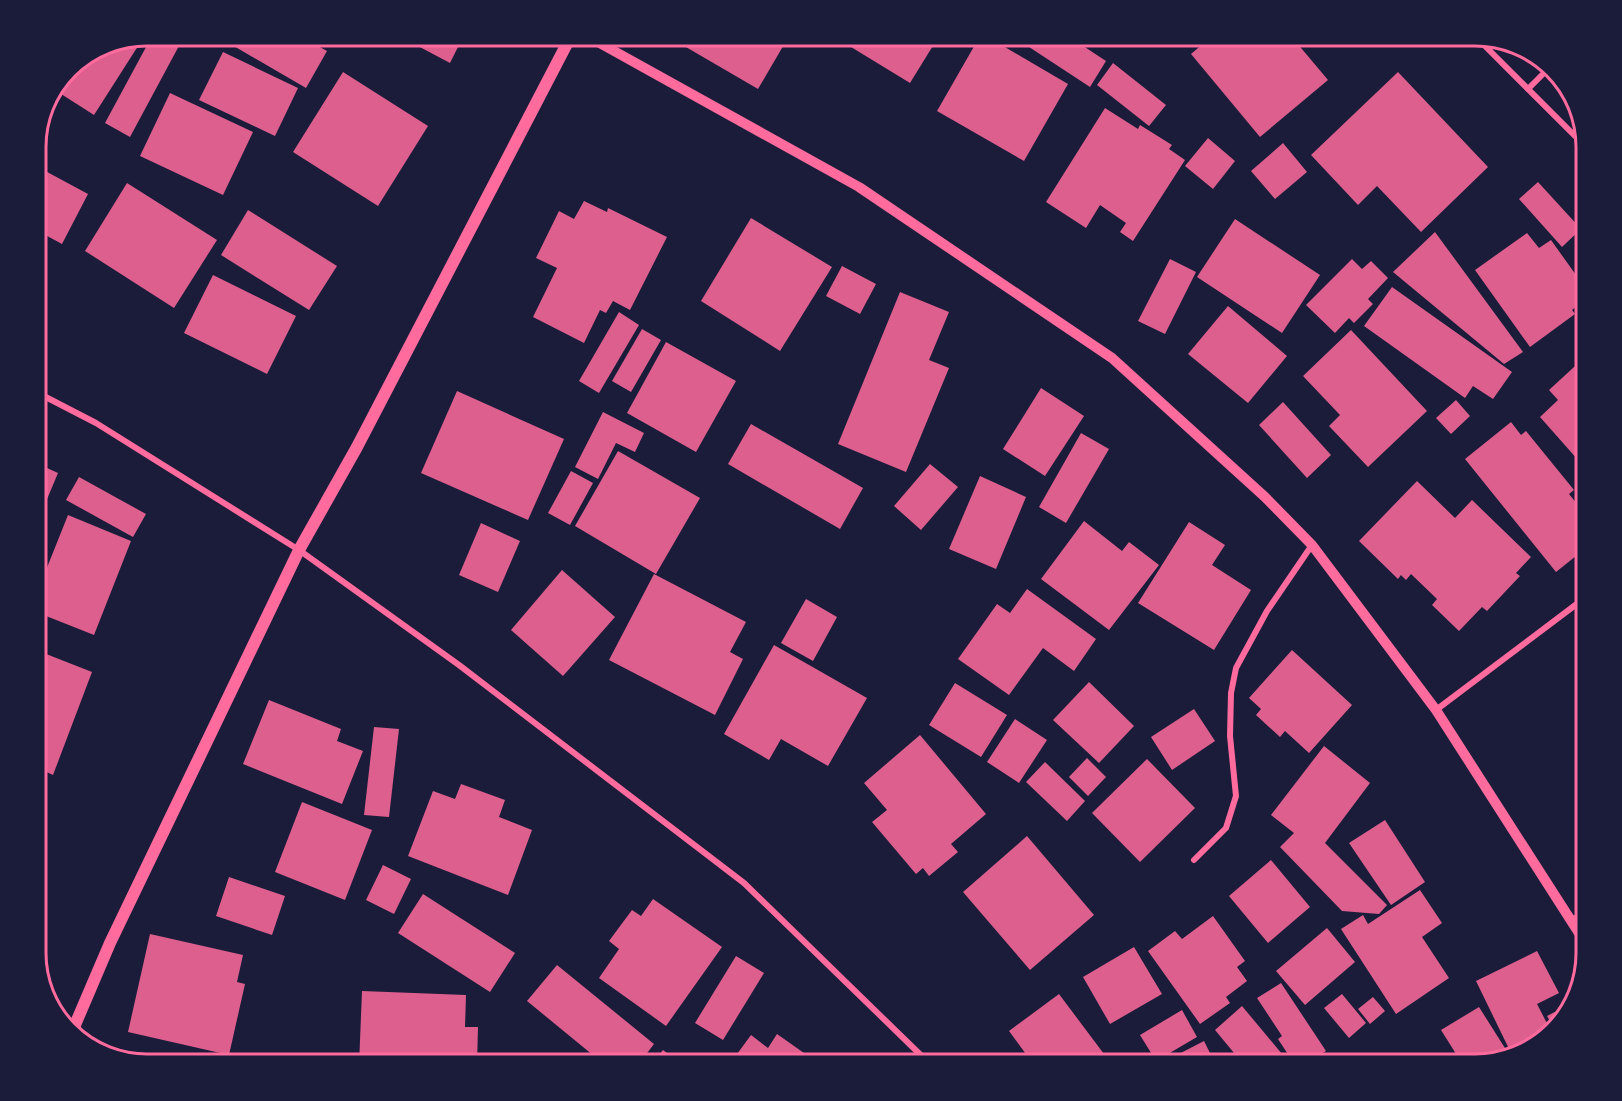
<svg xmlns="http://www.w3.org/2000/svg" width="1622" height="1101" font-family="'Space Grotesk',sans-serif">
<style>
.building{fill:#dd5f8e}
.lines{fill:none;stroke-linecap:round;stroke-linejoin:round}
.service{stroke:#ff6b9d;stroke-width:4.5}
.minor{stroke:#ff6b9d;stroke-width:6}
.tertiary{stroke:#ff6b9d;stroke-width:10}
.secondary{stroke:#ff6b9d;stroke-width:12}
.rim{fill:none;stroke:#ff6b9d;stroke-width:3}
</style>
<rect width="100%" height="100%" fill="#1b1b3a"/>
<g class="building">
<path d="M152,36H166L180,44L130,137L105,123Z"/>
<path d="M237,36H279L294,45L300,36L327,51L306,88L232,45Z"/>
<path d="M399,36H461L463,37L450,63Z"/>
<path d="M667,36H789L758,89Z"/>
<path d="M833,36H939L910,83Z"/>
<path d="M980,36H986L1068,84L1024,161L937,111Z"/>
<path d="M1032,36H1068L1106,61L1090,87L1026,45Z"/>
<path d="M1212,36H1291L1328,80L1260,137L1191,54Z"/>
<path d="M133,39L140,43L94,115L58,92L69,68L105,44Z"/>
<path d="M223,52L298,88L275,136L199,100Z"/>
<path d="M1113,63L1166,105L1149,126L1097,85Z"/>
<path d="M343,72L428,126L378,206L293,152Z"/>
<path d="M1398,72L1488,167L1421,232L1377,186L1358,205L1311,155Z"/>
<path d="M170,93L253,132L223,195L140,156Z"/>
<path d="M1105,108L1138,129L1140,125L1172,145L1169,149L1185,160L1133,241L1120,232L1126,223L1100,205L1086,228L1046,202Z"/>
<path d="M1208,138L1235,161L1213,189L1185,166Z"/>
<path d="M1283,143L1307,172L1275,199L1251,171Z"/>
<path d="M36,166L88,194L62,244L36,230Z"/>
<path d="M1538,182L1581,229L1562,247L1519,199Z"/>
<path d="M127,183L217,240L174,308L85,251Z"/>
<path d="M584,201L607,212L608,208L667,237L630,310L613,301L606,313L600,310L584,343L533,317L557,268L536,258L559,211L574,219Z"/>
<path d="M248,210L337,266L309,310L221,255Z"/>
<path d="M751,218L832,267L780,351L701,301Z"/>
<path d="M1235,219L1320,275L1282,333L1197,277Z"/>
<path d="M1435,232L1523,352L1504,364L1393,272Z"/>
<path d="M1527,233L1539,248L1551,240L1586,289V299L1572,310L1575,314L1530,347L1475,270Z"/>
<path d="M1170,259L1196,272L1165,334L1138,321Z"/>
<path d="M1352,259L1362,269L1371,261L1388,278L1368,299L1373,304L1354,323L1349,318L1335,333L1306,305Z"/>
<path d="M842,266L876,284L860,314L826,296Z"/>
<path d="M213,275L296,316L267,374L184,333Z"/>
<path d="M1392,287L1512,372L1493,399L1473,386L1465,398L1364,326Z"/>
<path d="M900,292L949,312L929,360L949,368L906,472L838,444Z"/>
<path d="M1228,306L1287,356L1248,403L1188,354Z"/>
<path d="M619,312L639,325L599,393L579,381Z"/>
<path d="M642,329L661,340L631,392L612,381Z"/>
<path d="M1351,330L1427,411L1368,467L1329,426L1340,415L1303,376Z"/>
<path d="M666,342L736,381L696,452L627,413Z"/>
<path d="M1586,356V469L1540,417L1558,400L1549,390Z"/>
<path d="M1041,388L1084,416L1045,476L1003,449Z"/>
<path d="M457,391L564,439L528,520L421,473Z"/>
<path d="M1456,400L1470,416L1451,434L1436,418Z"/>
<path d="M1283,402L1331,455L1307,478L1259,425Z"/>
<path d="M603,412L644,433L635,452L616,443L598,479L575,467Z"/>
<path d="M1511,422L1521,435L1526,431L1574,490L1569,494L1586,515V548L1556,572L1465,459Z"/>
<path d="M751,424L863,488L840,529L728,464Z"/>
<path d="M1081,433L1109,449L1066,523L1039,507Z"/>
<path d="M618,451L700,498L656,574L575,526Z"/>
<path d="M36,463L58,473L45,504L36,500Z"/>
<path d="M930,464L958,487L921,530L894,506Z"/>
<path d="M571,471L593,483L570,525L548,513Z"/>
<path d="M980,476L1026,497L996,569L949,549Z"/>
<path d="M79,477L146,514L133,537L66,500Z"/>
<path d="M1417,481L1455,518L1472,500L1531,557L1516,573L1520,576L1487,611L1482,607L1459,631L1432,605L1437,599L1411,574L1406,580L1401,575L1398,579L1359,541Z"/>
<path d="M68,515L131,541L94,635L36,612V566L46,570Z"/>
<path d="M1084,521L1122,551L1129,542L1159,565L1109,630L1041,579Z"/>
<path d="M1189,522L1225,545L1212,565L1251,590L1214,650L1138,603Z"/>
<path d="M481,523L520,541L498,592L459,575Z"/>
<path d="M562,570L615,617L563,676L511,630Z"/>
<path d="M654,574L746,622L730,652L743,659L715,715L609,660Z"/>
<path d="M1027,589L1096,639L1074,671L1043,648L1009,695L958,659L997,604L1010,613Z"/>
<path d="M806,599L837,617L813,661L781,643Z"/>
<path d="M774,645L867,698L828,766L781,739L769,760L724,734Z"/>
<path d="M36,650L92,672L53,775L36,767Z"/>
<path d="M1292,650L1352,705L1309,753L1285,731L1280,737L1256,715L1261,709L1249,698Z"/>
<path d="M1089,682L1134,726L1099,763L1053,720Z"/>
<path d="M955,683L1007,715L981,757L929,725Z"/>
<path d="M269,700L341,729L337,741L363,751L342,804L243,764Z"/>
<path d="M1194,709L1215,741L1172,770L1151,737Z"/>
<path d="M1015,719L1047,740L1019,783L987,762Z"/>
<path d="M374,727L399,729L389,817L364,815Z"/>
<path d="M920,735L986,814L951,844L958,852L929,876L923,868L916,874L872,822L887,810L864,783Z"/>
<path d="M1324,746L1370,783L1325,843L1387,905L1379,914L1342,911L1280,847L1294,833L1271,815Z"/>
<path d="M1087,758L1106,777L1088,796L1069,777Z"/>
<path d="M1147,759L1195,808L1140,862L1092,813Z"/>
<path d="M1045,762L1085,801L1067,821L1026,782Z"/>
<path d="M461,784L505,800L499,817L532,830L508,895L408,856L433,791L455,799Z"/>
<path d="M302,802L372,830L345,900L275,872Z"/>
<path d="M1385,820L1425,882L1391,905L1349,843Z"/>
<path d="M1027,836L1094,915L1030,970L963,892Z"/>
<path d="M1271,860L1310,907L1268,943L1229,896Z"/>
<path d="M383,865L411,879L394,914L366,900Z"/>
<path d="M229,877L285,896L272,935L216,916Z"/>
<path d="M1420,890L1442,923L1422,937L1449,978L1396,1014L1341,929L1363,915L1368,924Z"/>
<path d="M423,894L515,953L490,992L398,933Z"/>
<path d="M653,899L722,947L666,1026L599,978L619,949L609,941L632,910L641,916Z"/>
<path d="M1213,916L1245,961L1237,967L1247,981L1226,997L1230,1003L1200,1024L1148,951L1175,931L1182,939Z"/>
<path d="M1327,928L1355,962L1305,1005L1276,971Z"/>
<path d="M150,934L243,955L237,982L245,984L229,1055L128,1032Z"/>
<path d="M1134,947L1162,994L1110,1024L1083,977Z"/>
<path d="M1537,951L1559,993L1537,1004L1551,1031L1530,1050L1512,1055L1476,981Z"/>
<path d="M736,956L764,973L723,1040L695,1023Z"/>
<path d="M557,965L654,1044L638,1065H605L527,1001Z"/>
<path d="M1281,983L1326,1051L1304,1065H1295L1278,1039L1282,1036L1257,998Z"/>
<path d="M362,991L466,995L465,1027H478L477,1065H359Z"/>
<path d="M1059,994L1104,1054L1090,1065H1034L1009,1031Z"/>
<path d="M1342,994L1366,1023L1349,1038L1324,1008Z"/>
<path d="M1373,997L1385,1011L1370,1024L1358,1009Z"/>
<path d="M1242,1006L1287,1060L1281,1065H1244L1215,1030Z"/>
<path d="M1566,1006L1567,1016L1554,1028L1547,1016Z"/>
<path d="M1479,1007L1510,1056L1475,1065H1463L1441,1030Z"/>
<path d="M1182,1010L1197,1037L1156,1061L1140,1035Z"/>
<path d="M777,1034L821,1065H729L751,1035L768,1048Z"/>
<path d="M1204,1041L1216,1065H1178L1173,1057Z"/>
<path d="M663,1050L676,1060L672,1065H651Z"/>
<path d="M1234,1056L1239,1065H1223L1222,1063Z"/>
<path d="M1420,1058L1423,1065H1404Z"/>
</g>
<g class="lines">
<path class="service" d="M1570,919L1586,913"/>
<g class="minor">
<path d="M1475,36L1586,147"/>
<path d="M1528,89L1549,68"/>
<path d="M36,392L96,423L299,550L459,665L744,883L931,1065"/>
<path d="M1436,710L1586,597"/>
<path d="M1194,860L1226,828L1236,796L1230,736L1231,693L1236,668L1267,611L1312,545"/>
</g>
<path class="tertiary" d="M587,36L859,187L1112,358L1265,497L1312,545L1436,710L1586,944"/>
<path class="secondary" d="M72,1032L110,943L299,550L357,447L571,36"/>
</g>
<path d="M0 0H1622V1101H0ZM147 46H1475A101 101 0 0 1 1576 147V953A101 101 0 0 1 1475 1054H147A101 101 0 0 1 46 953V147A101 101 0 0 1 147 46Z" fill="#1b1b3a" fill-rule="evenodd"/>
<path class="rim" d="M147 46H1475A101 101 0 0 1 1576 147V953A101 101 0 0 1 1475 1054H147A101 101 0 0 1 46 953V147A101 101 0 0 1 147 46Z"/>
</svg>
